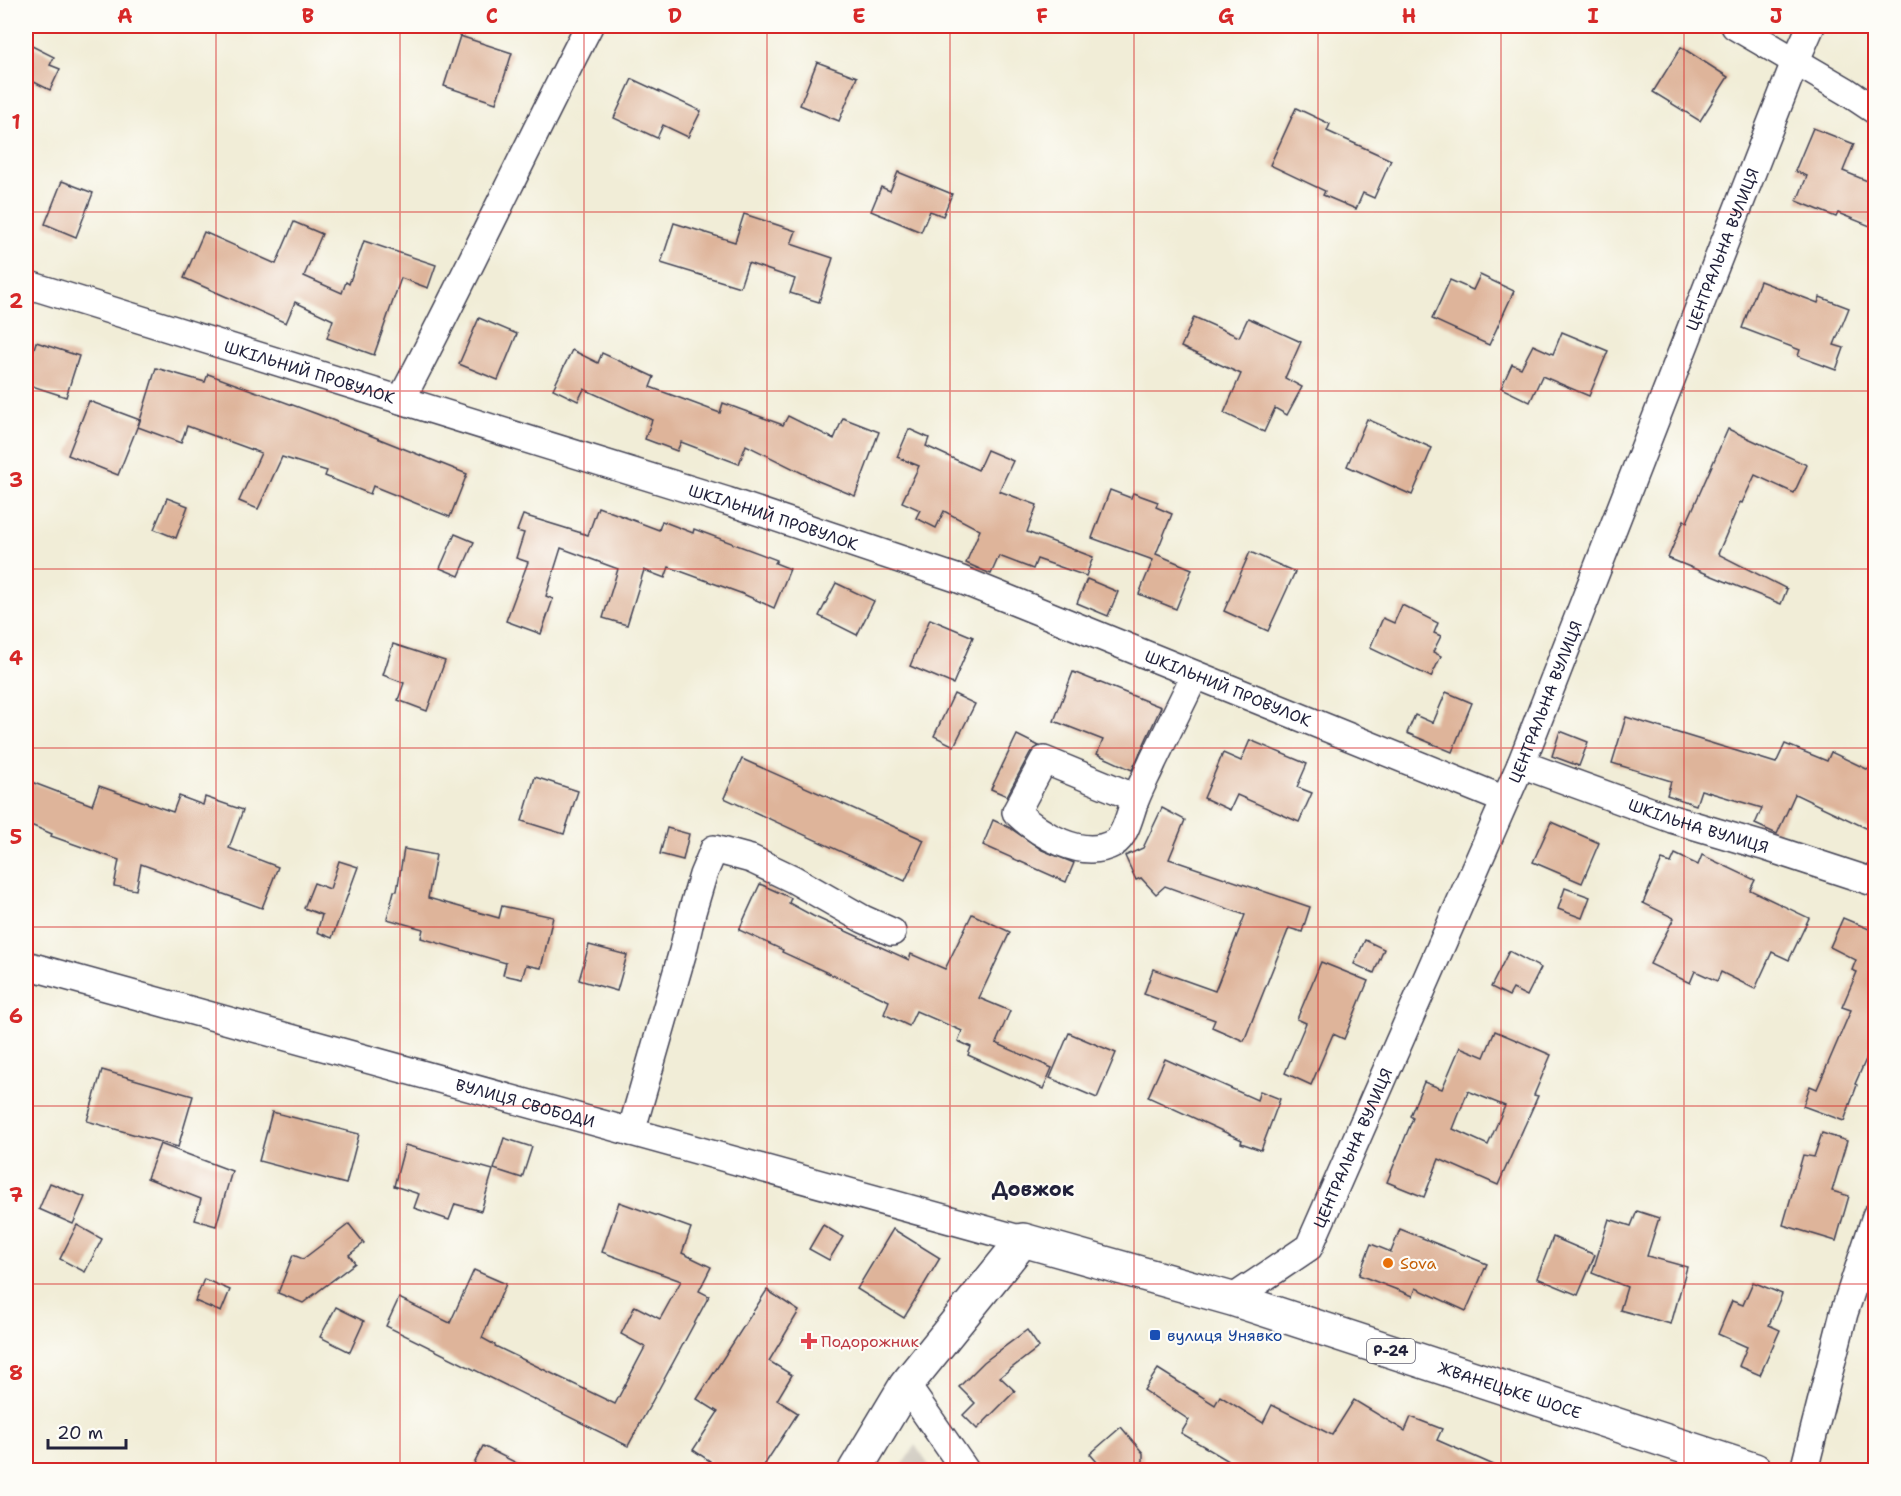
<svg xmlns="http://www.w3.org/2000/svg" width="1901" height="1496" font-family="'Shantell Sans',sans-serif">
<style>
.industrial{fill:#c9c3b8}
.building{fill:#deb49a;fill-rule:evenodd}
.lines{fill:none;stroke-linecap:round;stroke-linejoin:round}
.minor-casing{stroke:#414052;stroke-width:30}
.major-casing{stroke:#414052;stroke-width:36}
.minor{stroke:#fff;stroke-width:27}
.major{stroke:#fff;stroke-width:33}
.grid{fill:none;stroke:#d62828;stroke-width:1.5;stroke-opacity:0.55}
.food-dot{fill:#e8710a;stroke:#fdfcf7;stroke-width:2}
.transit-dot{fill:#1a4fb4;stroke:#fdfcf7;stroke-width:2}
.health-dot{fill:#e0444e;stroke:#fdfcf7;stroke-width:2}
.labels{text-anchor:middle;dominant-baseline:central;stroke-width:4.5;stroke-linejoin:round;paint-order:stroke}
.shield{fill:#fdfcf7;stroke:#646373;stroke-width:1.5}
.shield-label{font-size:15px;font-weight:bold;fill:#22223b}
.street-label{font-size:16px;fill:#22223b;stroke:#fdfcf7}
.food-label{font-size:16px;fill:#c56008;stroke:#fdfcf7;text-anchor:start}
.transit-label{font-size:16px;fill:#164399;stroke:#fdfcf7;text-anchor:start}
.health-label{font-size:16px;fill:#be3a42;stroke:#fdfcf7;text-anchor:start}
.quarter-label{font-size:20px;font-weight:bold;fill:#22223b;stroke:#fdfcf7}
.neatline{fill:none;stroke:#d62828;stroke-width:2}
.grid-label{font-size:20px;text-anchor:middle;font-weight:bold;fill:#d62828}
</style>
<rect width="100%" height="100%" fill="#fdfcf7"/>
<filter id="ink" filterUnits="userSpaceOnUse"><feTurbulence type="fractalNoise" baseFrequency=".0167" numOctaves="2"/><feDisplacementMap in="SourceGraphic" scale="12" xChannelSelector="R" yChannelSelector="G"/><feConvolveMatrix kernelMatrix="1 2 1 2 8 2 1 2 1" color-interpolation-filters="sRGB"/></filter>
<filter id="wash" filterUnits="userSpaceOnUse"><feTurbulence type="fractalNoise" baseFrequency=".008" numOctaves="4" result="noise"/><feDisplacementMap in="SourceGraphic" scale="24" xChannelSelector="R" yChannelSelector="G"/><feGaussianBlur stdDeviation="1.35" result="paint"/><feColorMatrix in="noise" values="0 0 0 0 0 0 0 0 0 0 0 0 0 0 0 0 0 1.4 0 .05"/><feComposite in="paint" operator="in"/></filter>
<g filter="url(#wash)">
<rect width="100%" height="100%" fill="#f1edd7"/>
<path class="industrial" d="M915,1445L932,1470H899Z"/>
<g id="blocks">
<g class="building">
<path d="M460,36L512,53L496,103L444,86Z"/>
<path d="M26,43L54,57L50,65L60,69L50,90L26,78Z"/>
<path d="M1681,47L1728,77L1700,121L1653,92Z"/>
<path d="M817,62L857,77L839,121L800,105Z"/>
<path d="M632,79L701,111L688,137L663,125L657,138L614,118Z"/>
<path d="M1296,108L1330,124L1327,131L1391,160L1374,198L1363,193L1356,209L1323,195L1325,191L1270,165Z"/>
<path d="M1813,128L1854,144L1843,171L1875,184V228L1838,213L1836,217L1797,201L1807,176L1795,171Z"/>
<path d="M898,172L952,194L943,216L930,211L921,232L871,211L881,187L890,191Z"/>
<path d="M62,181L93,193L76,237L45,224Z"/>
<path d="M744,214L796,231L791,244L833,258L819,302L790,293L795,279L748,263L740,287L661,263L674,223L735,242Z"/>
<path d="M294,222L322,234L304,276L342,293L346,282L349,284L364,241L436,265L428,288L401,278L374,355L327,338L333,320L295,302L286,323L184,278L204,232L276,264Z"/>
<path d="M1480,275L1514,291L1489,345L1432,319L1450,280L1473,290Z"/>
<path d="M1760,281L1818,303L1820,297L1849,308L1834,345L1844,348L1836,370L1798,356L1800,350L1742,328Z"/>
<path d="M1194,317L1239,337L1248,318L1301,342L1285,378L1302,387L1287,415L1275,408L1264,432L1224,413L1241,374L1181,347Z"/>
<path d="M479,318L517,334L498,380L459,364Z"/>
<path d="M1562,332L1608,351L1589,396L1542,376L1530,402L1501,388L1512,364L1521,368L1533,345L1553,354Z"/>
<path d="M36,342L79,356L66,397L26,384V375Z"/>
<path d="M572,350L598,363L602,353L654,377L650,387L720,413L723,403L783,425L788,416L834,439L843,418L879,432L855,496L818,481L746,445L739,464L681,442L677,451L645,439L652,420L584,389L578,401L553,389Z"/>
<path d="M156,368L205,382L208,374L317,414L467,474L450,517L373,486L370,494L325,476L327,471L282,457L258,509L239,501L261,453L187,426L181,443L138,427Z"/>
<path d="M89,401L140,420L118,475L68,455Z"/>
<path d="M1367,419L1432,448L1412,495L1347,466Z"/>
<path d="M909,429L929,438L926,446L978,470L987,450L1013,461L999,491L1037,505L1027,532L1093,557L1086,576L1037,559L1033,569L999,556L991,574L966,563L980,530L944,511L936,528L916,518L920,510L902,502L919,466L897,457Z"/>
<path d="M1728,429L1807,465L1794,493L1755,475L1742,503L1740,502L1718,554L1787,589L1781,604L1668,558L1684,520L1687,522Z"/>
<path d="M1110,490L1131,498L1133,493L1158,502L1156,507L1172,514L1156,554L1192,569L1176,609L1139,594L1153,560L1092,538Z"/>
<path d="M167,498L188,506L176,538L154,529Z"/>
<path d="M598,507L659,530L662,521L693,533L694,529L777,560L775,563L790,569L774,608L743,594L669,567L665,578L644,570L627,625L603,618L618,569L561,548L546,596L553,599L541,634L506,621L528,562L516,558L524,533L517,531L523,515L588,535Z"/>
<path d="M455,534L474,542L459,576L440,568Z"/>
<path d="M1250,552L1295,572L1268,631L1224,611Z"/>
<path d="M1087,579L1118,592L1108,616L1077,603Z"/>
<path d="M836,583L874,601L857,635L819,616Z"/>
<path d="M1402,605L1438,623L1434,633L1441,636L1433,652L1441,656L1431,677L1370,648L1383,618L1394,623Z"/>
<path d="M930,619L973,637L953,684L910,666Z"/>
<path d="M393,644L445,661L427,711L398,700L404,683L383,675Z"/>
<path d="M1073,672L1161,707L1132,770L1097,754L1103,740L1054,721Z"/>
<path d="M1446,692L1472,703L1452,752L1407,733L1415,715L1433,723Z"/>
<path d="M954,694L975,704L954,746L934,736Z"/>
<path d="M1626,717L1776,763L1785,744L1827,761L1831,752L1875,773V814L1868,829L1795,794L1777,834L1755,824L1762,808L1701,790L1696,805L1667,795L1671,781L1612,763Z"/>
<path d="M1560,731L1588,742L1579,766L1552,756Z"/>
<path d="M1017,735L1039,746L1030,753L1007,796L991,789Z"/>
<path d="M1250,740L1307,764L1297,787L1312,793L1299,822L1237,795L1230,810L1204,798L1223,753L1241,761Z"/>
<path d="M742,759L924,840L905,881L724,798Z"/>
<path d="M535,777L578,791L564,834L522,821Z"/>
<path d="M26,780L92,805L99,786L173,812L179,796L203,805L205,797L243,810L229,848L278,867L262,908L141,864L136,890L114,886L119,860L51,836L52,834L26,823Z"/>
<path d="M1162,808L1185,820L1169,859L1310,907L1302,932L1289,928L1244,1041L1212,1027L1215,1020L1144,994L1153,969L1215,991L1245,915L1165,886L1156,894L1141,878L1136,880L1125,856L1143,848Z"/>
<path d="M993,820L1010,828L1042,850L1074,863L1066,882L983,845Z"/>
<path d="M1551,822L1599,843L1582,883L1533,862Z"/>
<path d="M667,828L689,834L683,860L660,854Z"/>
<path d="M404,849L436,855L428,898L499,918L502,906L553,917L541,968L526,965L522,979L503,975L506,963L421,938L423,929L387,919L394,891H397Z"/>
<path d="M1675,854L1698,865L1702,855L1755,880L1750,890L1809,918L1789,960L1772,952L1755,989L1721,972L1717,981L1695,971L1690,983L1650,964L1674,918L1643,903L1662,860L1671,863Z"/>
<path d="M339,861L358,867L332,938L317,932L322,915L304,908L314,883L330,889Z"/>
<path d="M760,884L791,898L789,903L813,916L909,960L911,954L945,969L972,914L1010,932L979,998L1010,1011L996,1043L1052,1068L1043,1089L968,1055L971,1047L958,1041L962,1031L916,1011L909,1026L884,1014L889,1001L782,952L783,950L739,930Z"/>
<path d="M1565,888L1590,897L1582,918L1558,909Z"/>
<path d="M1875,915V1039L1855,1084L1857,1085L1844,1121L1803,1106L1810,1086L1817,1089L1851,1010L1842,1007L1857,972L1852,970L1856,960L1830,947L1843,918L1869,929Z"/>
<path d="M1365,940L1384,949L1374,973L1354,964Z"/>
<path d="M589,945L627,955L617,991L579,980Z"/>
<path d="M1509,951L1541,968L1527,996L1513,989L1509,996L1491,987Z"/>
<path d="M1321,962L1368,981L1344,1039L1333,1034L1311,1085L1285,1073L1306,1023L1297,1019Z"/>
<path d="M1495,1031L1551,1055L1534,1095L1538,1096L1498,1185L1439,1159L1424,1197L1387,1182L1413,1118L1410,1116L1424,1082L1442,1089L1460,1047L1484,1057ZM1468,1091L1505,1106L1488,1145L1453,1129Z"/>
<path d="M1069,1033L1116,1053L1097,1098L1050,1078Z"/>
<path d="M1165,1059L1257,1100L1260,1091L1280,1099L1261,1150L1241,1143L1242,1140L1148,1097Z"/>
<path d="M102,1070L193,1096L178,1147L87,1121Z"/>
<path d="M272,1112L359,1134L346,1184L259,1161Z"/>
<path d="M1822,1133L1847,1141L1832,1191L1849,1196L1836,1241L1783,1225L1803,1155L1814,1157Z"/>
<path d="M504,1138L532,1147L522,1178L494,1169Z"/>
<path d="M160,1144L232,1171L216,1226L195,1220L201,1199L147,1178Z"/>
<path d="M405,1145L493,1170L481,1211L455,1204L449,1220L414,1208L419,1194L394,1186Z"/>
<path d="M50,1183L85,1197L73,1224L39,1209Z"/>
<path d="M619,1202L691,1228L682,1253L711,1267L699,1291L709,1296L628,1446L386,1326L399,1298L450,1323L474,1270L506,1284L482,1338L495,1345V1346L615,1404L645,1347L621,1334L635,1306L660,1319L681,1281L602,1252Z"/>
<path d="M1637,1211L1659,1218L1647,1256L1687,1267L1671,1324L1620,1310L1627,1287L1592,1273L1609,1219L1631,1226Z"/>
<path d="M349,1224L364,1243L349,1255L355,1263L303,1303L278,1293L293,1255L303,1259Z"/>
<path d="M77,1225L102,1239L85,1272L60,1259Z"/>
<path d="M823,1225L843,1237L829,1260L809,1249Z"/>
<path d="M893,1229L940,1258L904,1318L857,1289Z"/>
<path d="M1400,1229L1487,1264L1466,1311L1416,1288L1413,1296L1359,1275L1371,1244L1391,1252Z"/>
<path d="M1553,1237L1595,1255L1578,1295L1537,1278Z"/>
<path d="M204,1279L230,1290L221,1312L195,1301Z"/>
<path d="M1753,1282L1782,1294L1769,1325L1780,1330L1760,1375L1739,1366L1747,1347L1718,1334L1732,1301L1743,1305Z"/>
<path d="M767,1290L799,1311L769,1361L792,1375L777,1400L798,1413L761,1470H705L710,1461L693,1450L718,1412L697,1399Z"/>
<path d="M336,1307L364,1321L350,1352L320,1337Z"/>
<path d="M1027,1330L1039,1347L1000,1377L1015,1391L977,1429L963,1415L975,1403L959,1387L984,1362Z"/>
<path d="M1158,1369L1215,1405L1220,1396L1263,1423L1272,1405L1332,1435L1354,1400L1405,1431L1411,1417L1442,1429L1437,1440L1505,1470H1244L1181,1433L1189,1420L1144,1390Z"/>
<path d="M1121,1427L1143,1453V1461L1132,1470H1104L1090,1454Z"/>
<path d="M483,1446L530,1470H487L474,1464Z"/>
</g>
</g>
</g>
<g filter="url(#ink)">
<use href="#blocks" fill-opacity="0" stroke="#414052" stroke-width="1.5"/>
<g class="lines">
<g class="minor-casing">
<g id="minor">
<path d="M1735,26L1846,91L1876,111"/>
<path id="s1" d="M26,284L727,501L959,579L1505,800"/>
<path d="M401,400C466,277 525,150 589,26"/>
<path id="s2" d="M1521,764L1672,819L1763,846L1876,883"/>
<path d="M1136,798L1044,760L1016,812C1039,834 1082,861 1114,843C1125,837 1130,814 1134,803C1139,789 1147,775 1153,761C1167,732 1181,704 1195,675"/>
<path id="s3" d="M26,965L1023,1240"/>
<path d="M631,1132L683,951L692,912L703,875L714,849L751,859L793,879L863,919L892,932"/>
<path id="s4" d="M1232,1299L1309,1247L1521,764L1795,62L1811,26"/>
<path d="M906,1385L965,1470"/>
<path d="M1804,1470L1844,1313L1876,1216"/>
</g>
</g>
<g class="major-casing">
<g id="major">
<path id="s5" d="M855,1470L906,1385L1023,1240L1232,1299L1755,1470"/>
</g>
</g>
<use href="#minor" class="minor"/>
<use href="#major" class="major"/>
</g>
</g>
<path class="grid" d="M216,26V1470M400,26V1470M584,26V1470M767,26V1470M950,26V1470M1134,26V1470M1318,26V1470M1501,26V1470M1684,26V1470M26,212H1876M26,391H1876M26,569H1876M26,748H1876M26,927H1876M26,1106H1876M26,1284H1876"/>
<circle class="food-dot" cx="1388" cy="1263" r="6"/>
<rect class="transit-dot" x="1149" y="1329" width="12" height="12" rx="3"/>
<path class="health-dot" d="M806 1332h6v6h6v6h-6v6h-6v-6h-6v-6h6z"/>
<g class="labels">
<rect class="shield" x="1367" y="1339" width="48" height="24" rx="4.5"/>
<g class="shield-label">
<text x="1391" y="1351">Р-24</text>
</g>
<g class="street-label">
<text stroke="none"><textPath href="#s4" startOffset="1173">ЦЕНТРАЛЬНА ВУЛИЦЯ</textPath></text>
<text stroke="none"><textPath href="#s1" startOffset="297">ШКІЛЬНИЙ ПРОВУЛОК</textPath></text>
<text stroke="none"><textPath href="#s1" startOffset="783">ШКІЛЬНИЙ ПРОВУЛОК</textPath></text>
<text stroke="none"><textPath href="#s1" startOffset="1269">ШКІЛЬНИЙ ПРОВУЛОК</textPath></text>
<text stroke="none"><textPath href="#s4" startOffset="687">ЦЕНТРАЛЬНА ВУЛИЦЯ</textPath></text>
<text stroke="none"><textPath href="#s2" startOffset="188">ШКІЛЬНА ВУЛИЦЯ</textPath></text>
<text stroke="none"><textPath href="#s3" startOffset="518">ВУЛИЦЯ СВОБОДИ</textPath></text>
<text stroke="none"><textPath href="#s4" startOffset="201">ЦЕНТРАЛЬНА ВУЛИЦЯ</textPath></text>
<text stroke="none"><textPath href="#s5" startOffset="795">ЖВАНЕЦЬКЕ ШОСЕ</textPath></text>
</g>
<g class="food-label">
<text x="1400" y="1263">Sova</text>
</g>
<g class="transit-label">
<text x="1167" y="1335">вулиця Унявко</text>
</g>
<g class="health-label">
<text x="821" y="1341">Подорожник</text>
</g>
<g class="quarter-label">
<text x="1033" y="1189">Довжок</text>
</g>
</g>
<rect width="1901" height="1496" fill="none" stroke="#fdfcf7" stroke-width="66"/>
<path d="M48 1439v9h78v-9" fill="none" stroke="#22223b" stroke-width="3"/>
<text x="57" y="1439" font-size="18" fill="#22223b" stroke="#fdfcf7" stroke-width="4.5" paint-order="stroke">20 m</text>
<rect x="33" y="33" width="1835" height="1430" class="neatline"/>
<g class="grid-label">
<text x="125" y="23">A</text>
<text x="308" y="23">B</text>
<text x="492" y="23">C</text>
<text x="675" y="23">D</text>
<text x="859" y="23">E</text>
<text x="1042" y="23">F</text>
<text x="1226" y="23">G</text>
<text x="1409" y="23">H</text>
<text x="1593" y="23">I</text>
<text x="1776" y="23">J</text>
<text x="16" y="129">1</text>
<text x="16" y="308">2</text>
<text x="16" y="487">3</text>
<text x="16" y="665">4</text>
<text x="16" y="844">5</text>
<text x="16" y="1023">6</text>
<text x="16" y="1202">7</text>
<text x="16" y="1380">8</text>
</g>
</svg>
